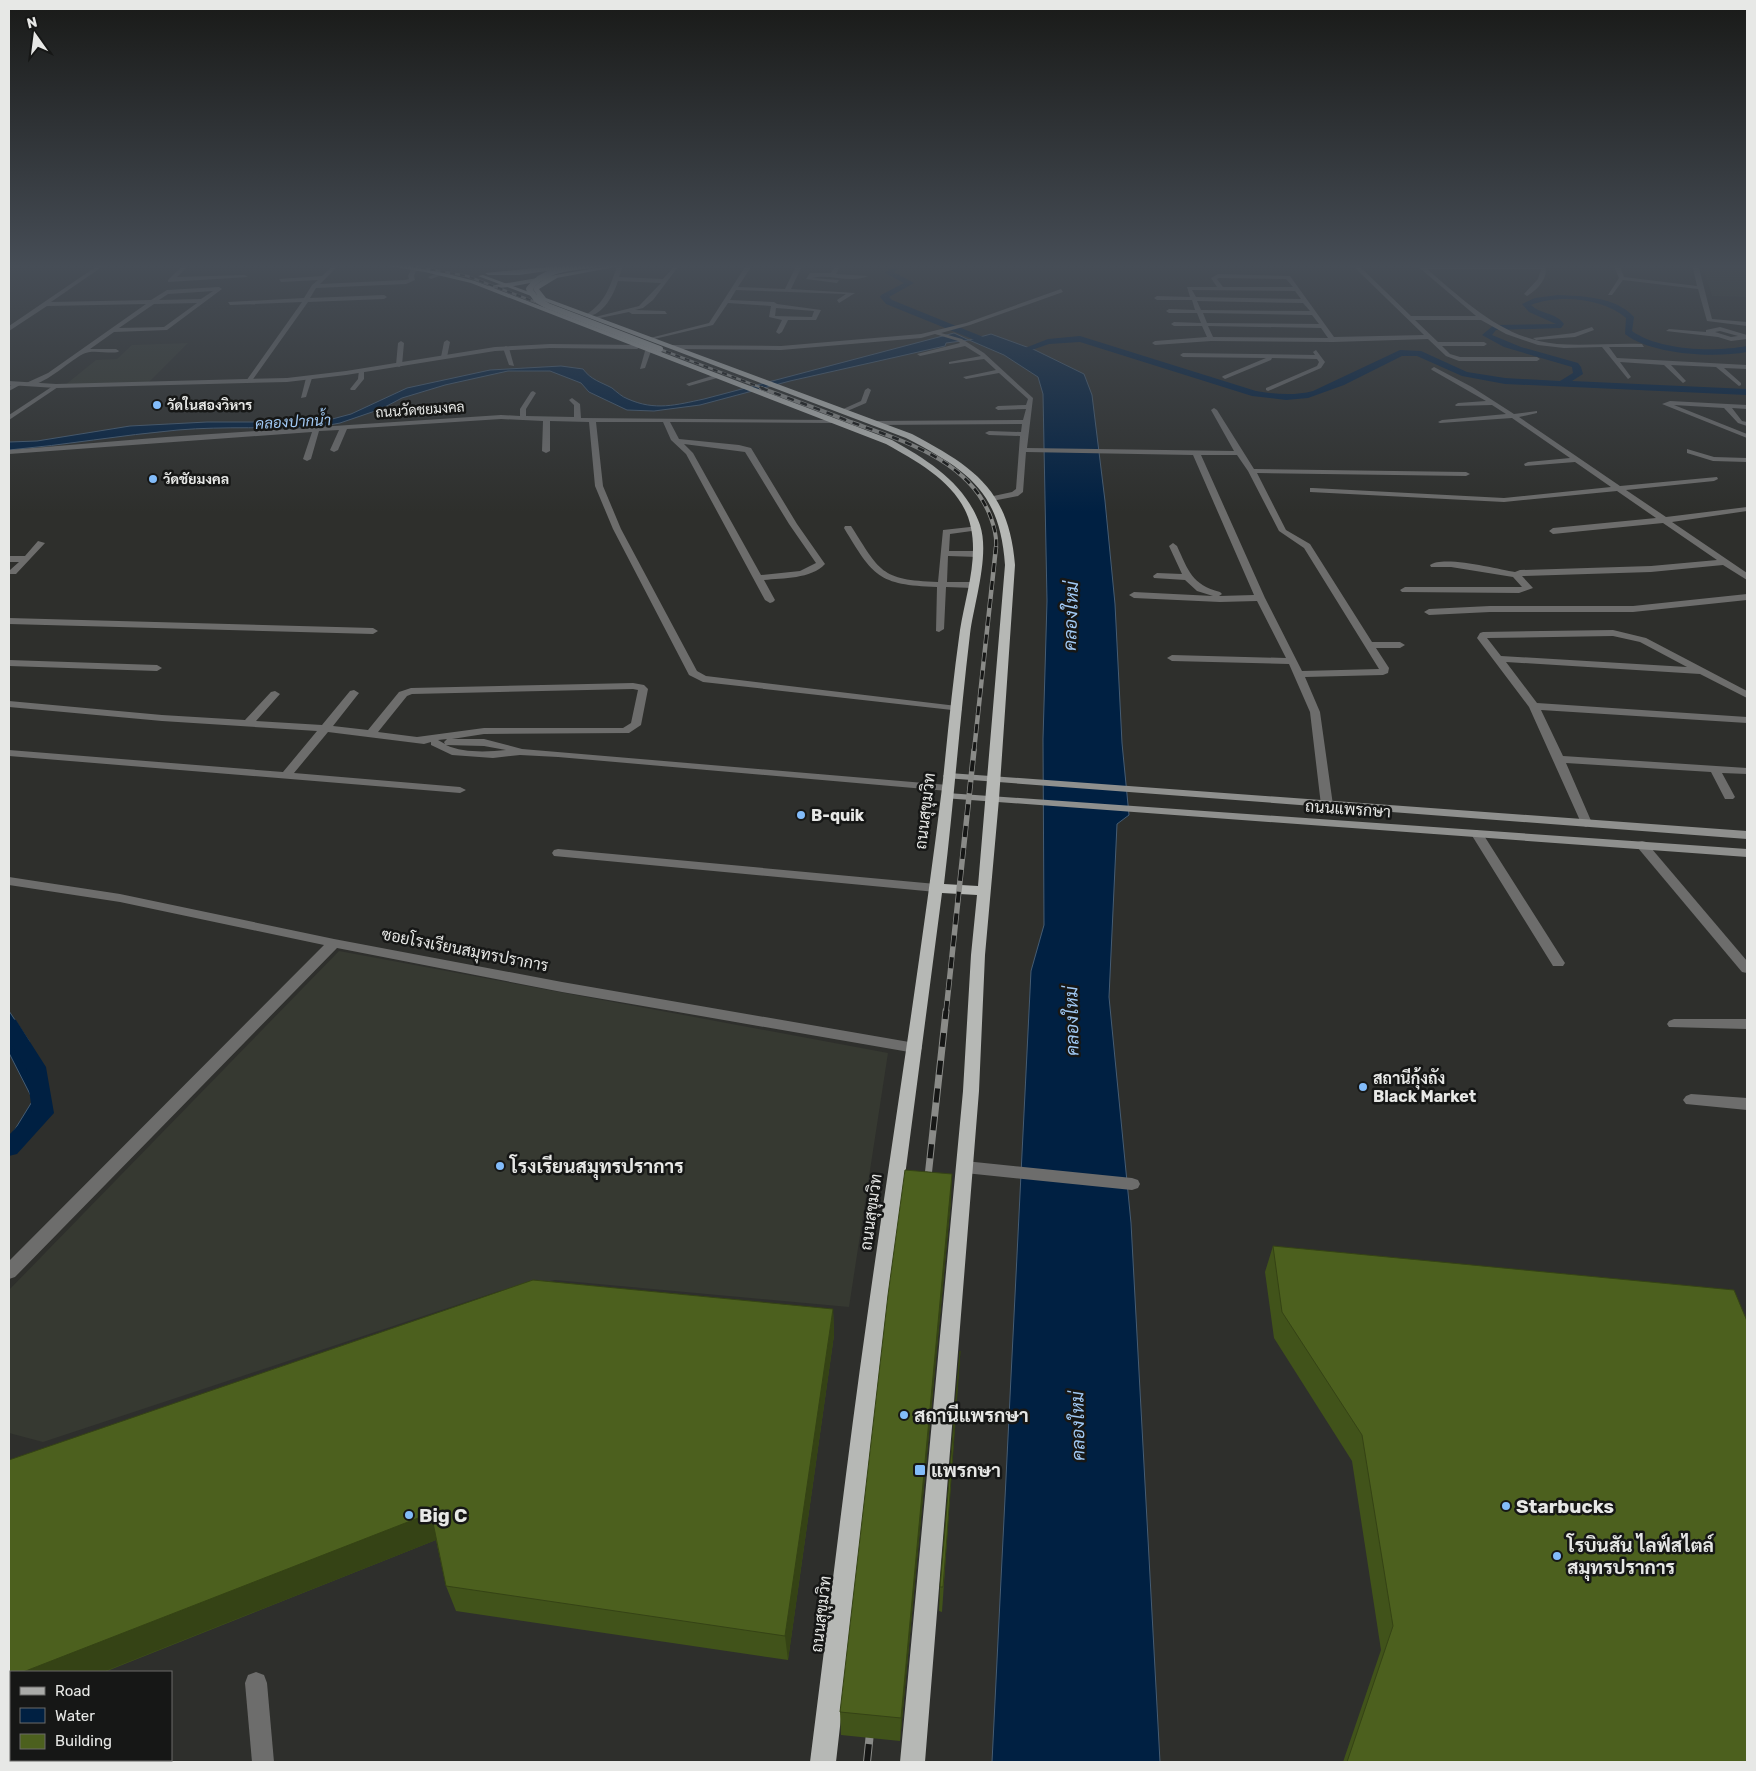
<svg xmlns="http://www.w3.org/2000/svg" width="1756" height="1771" font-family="Rubik,Sarabun,sans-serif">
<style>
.built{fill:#363931}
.water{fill:#002042;stroke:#455c73}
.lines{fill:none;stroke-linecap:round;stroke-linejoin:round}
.canal{fill:#002042;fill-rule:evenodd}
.minor{fill:#6d6d6c;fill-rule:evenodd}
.tertiary{fill:#6d6d6c;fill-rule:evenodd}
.secondary{fill:#8f908e;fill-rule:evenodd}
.primary{fill:#aaaba9;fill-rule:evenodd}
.trunk{fill:#b6b8b5;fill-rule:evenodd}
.rail-far5-casing{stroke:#8a8b88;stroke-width:2.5}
.rail-far4-casing{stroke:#8a8b88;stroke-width:4}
.rail-far3-casing{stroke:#8a8b88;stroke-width:4.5}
.rail-far2-casing{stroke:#8a8b88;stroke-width:5.5}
.rail-far1-casing{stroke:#8a8b88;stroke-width:7}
.rail-casing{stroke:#8a8b88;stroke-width:8}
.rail-far5{stroke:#161716;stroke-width:2;stroke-dasharray:5;stroke-linecap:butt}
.rail-far4{stroke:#161716;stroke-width:2.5;stroke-dasharray:7;stroke-linecap:butt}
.rail-far3{stroke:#161716;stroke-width:3;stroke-dasharray:9;stroke-linecap:butt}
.rail-far2{stroke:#161716;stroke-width:4;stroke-dasharray:11;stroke-linecap:butt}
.rail-far1{stroke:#161716;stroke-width:5;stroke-dasharray:14;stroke-linecap:butt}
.rail{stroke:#161716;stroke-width:6;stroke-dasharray:18;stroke-linecap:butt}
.trunk-bridge{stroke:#b6b8b5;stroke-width:6}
.wall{fill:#41531a}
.shaded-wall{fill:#354315}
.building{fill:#4c601e;stroke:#354315}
.poi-dot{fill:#82bcfa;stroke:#161716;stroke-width:2}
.labels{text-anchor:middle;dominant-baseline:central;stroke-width:5;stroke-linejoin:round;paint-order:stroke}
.far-poi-label{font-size:14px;font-weight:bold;fill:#e7e8e6;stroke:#161716;text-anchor:start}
.far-street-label{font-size:14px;fill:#e7e8e6;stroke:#161716}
.far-water-label{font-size:15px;font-style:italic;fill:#a1c9f4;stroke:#161716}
.street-label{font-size:16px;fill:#e7e8e6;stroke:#161716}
.poi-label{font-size:16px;font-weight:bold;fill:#e7e8e6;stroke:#161716;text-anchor:start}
.water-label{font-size:18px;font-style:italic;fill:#a1c9f4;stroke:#161716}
.near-poi-label{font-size:19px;font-weight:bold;fill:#e7e8e6;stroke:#161716;text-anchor:start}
</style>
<rect width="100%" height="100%" fill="#2e2f2c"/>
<g class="built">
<path d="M1702,264H1747V297L1712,296Z"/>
<path d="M188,343L147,384L64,386L96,360L117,359L132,345Z"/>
<path d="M339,951L888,1053L849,1307L555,1280L499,1291L43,1442L9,1433V1290Z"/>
</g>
<g class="water">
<path d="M954,333L969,340L991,334L1035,350L1084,374L1092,395L1105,501L1115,604L1122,743L1129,815L1117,824L1109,997L1131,1223L1160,1762H992L1031,971L1044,925L1043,739L1047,601L1043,394L1038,377L1004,355L969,340L946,343L945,346L790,381L700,405L654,411L627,410L589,392L581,383L550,371H508L445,385L402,398L381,409L340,423L319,427C272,429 225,426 178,430C121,435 66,445 9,450V442L37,441L130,426L207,422H321L351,414L407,388L490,370L561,366L583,369C591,380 601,382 612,388C617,392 622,397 628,399C655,411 676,405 704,399Z"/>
<path d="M9,1011L29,1041L40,1094L39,1116L9,1148V1139L33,1100L9,1053Z"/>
</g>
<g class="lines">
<g class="canal">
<path d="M894,264H902L894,272L914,283L889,297L892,300L1003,345V349H997L886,304L880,297L881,295L904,283L885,273Z"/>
<path d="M1558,295C1584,296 1616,297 1634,317L1632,331C1660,351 1715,352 1747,346V352C1714,358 1652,355 1625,334L1626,318C1604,298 1558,294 1531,305C1540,314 1557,313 1564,324L1561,328L1496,330L1492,335L1521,347L1578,363L1581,367L1583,374L1572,381L1747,389V395L1505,384L1462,376L1417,356H1402L1344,385L1308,398L1286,400L1252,396L1080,342L1049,344L1029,351L1025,348L1048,339L1080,336L1256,391C1275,394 1294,396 1313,391L1400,350L1421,351L1467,372L1505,378L1560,381L1573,373L1572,367L1504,347L1482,335L1494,325L1556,324L1529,312L1522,304L1535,298Z"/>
<path d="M9,1018L16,1020L46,1067L54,1113L17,1154L9,1156V1135L32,1111L26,1068L9,1041Z"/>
</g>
<g class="minor">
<path d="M28,264H34L30,267Z"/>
<path d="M100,264H106L51,302L151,300L167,290L219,287L222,289L167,330L114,332L90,349H116L119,351L118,352C108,354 92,349 83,354C66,363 44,387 24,386V384L48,373L146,304L47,306L9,331V326ZM213,291L201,299L159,300L168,294ZM197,303L164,327L119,328L154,304Z"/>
<path d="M184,264H190L177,277L245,275L248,277L168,282V280Z"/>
<path d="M334,264H340L320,284L405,280L409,279L408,276L412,267L417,268L414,276L415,280L406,284L316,288L310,298L384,295L387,297L384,299L308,302L251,382H247L246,381L302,302L230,305L228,302L304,298L312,285L318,280L281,282L279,279L322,276Z"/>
<path d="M618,264L623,265L619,277L663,279L674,267H678L653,300L643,308L635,310L665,311L667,314H632L629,312L595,319V317L639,306L661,283L618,281C614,294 603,316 587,316V314C607,301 610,285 618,264Z"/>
<path d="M747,264H753L738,287L785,289L797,264H803L791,289L855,293L839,303L837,300L846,294L736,290L730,300L774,302L777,304L821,310L816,320H788L782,332L779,334L776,332L782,320L769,317L771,306L728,303L713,325L650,340V338L709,323ZM776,308L814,311L812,317L775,316Z"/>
<path d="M836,264H842L836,274L868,276C851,284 829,273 812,278L839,280L837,283L806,279L810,273H831Z"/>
<path d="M1351,264H1357L1411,316H1476L1415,264L1423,265L1544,264C1551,276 1537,290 1527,296L1524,294L1538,279L1541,269H1427C1466,302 1503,339 1557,344C1585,346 1614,343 1642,344L1644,347H1609L1617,358L1747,365V369L1724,368L1741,383V385L1739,386L1716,367L1671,365L1686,381L1683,383L1664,365L1620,362L1631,377L1628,379L1602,347L1564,348L1538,345L1506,334L1481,320H1415L1438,342H1484L1487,344L1484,346H1442L1450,354L1460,357H1537L1540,359L1537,361H1459L1446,356L1428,339L1333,342L1211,341L1155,345L1152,343L1155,341L1207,337L1202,326H1174L1171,324L1174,322L1201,323L1197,313H1169L1166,311L1169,309L1195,310L1192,300H1157L1154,298L1157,296L1190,297L1187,287H1217L1211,278L1218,274L1290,276L1334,337L1424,335ZM1219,278L1286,279L1293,287H1223L1217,279ZM1192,290L1295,291L1301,299L1196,297ZM1197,301L1303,303L1310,311L1201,310ZM1203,313L1312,315L1319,324L1207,323ZM1208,326L1321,328L1328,338L1213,337Z"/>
<path d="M1613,264H1619L1624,277L1697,286L1692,264H1698L1712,319L1747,322V326L1707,321L1698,289L1623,280L1612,295H1608L1619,278Z"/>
<path d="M442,271L444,274L431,279L428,277Z"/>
<path d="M1061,289L1063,292L970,325L941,333L962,339L984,353L1033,398L1027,448L1234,451L1211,410L1214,408L1217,410L1254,469L1466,472L1470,474L1466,476L1257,473L1286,530L1310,544L1372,642H1400L1405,645L1400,648H1376L1389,668L1388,673L1383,675L1305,677L1320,712L1333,805L1331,807H1323L1321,805L1310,712L1289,664L1172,661L1167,658L1172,655L1286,658L1257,601L1220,602L1134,598L1129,595L1134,592L1213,596L1197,591L1185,580L1154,578L1153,576L1157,573L1182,574L1169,546L1173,543L1177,546C1188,570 1192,585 1220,592L1222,594L1219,596L1254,595L1193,455L1026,452L1023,492L1018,496L992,501L988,499L989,497L1012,492L1016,489L1020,436L989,435L985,433L989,431L1021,432L1022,424L873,425L869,423L873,421L1023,420L1026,409L998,410L995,408L998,406L1026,405L1028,399L999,373L966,379L963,377L996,370L984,359L949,364V362L981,356L965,346L920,356L917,354L960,343L958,341L935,334L921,338L781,350L673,349L670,347L673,345L781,346L921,334L966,323ZM1201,455H1237L1248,471L1279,531L1304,548L1379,669L1302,671L1265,598Z"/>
<path d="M1592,327L1594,330L1575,337L1536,340L1533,338L1574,333Z"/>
<path d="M1720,327L1747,335V339L1731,341L1718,337L1666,331L1669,329L1706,332V330ZM1720,331L1738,336L1731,337L1715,332Z"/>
<path d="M447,340L450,342L447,357L444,359L441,357L444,342Z"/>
<path d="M401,341L404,343L402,365L399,367L396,365L398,343Z"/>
<path d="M506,346L509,348L514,366L509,365L503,348Z"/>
<path d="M648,349L651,351L645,368L640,369L645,351Z"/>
<path d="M1316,350L1325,362L1321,368L1268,391L1266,390V388L1317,366L1319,362L1317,359L1272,358L1271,360L1225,379L1222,377L1223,376L1266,358L1183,357L1180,355L1183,353L1315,355L1313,352Z"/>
<path d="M1434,367L1472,387L1514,414L1537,411V413L1519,417L1620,486L1717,477L1718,479L1714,481L1626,490L1666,517L1747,507V511L1672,522L1747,573V580L1723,565L1651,572L1522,576L1533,588L1519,593L1402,592L1400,590L1405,587H1522L1513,577L1451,567H1431L1430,565C1443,555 1497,569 1515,572L1520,570L1651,566L1717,560L1663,523L1553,534L1549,531L1553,528L1656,518L1617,491L1504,502L1310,492V488H1313L1504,498L1611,487L1575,462L1525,466L1524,464L1528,462L1570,458L1512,418L1440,423L1438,422L1442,420L1506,414L1492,405L1456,406L1455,405L1458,403L1486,401L1432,370L1431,369Z"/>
<path d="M359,370L364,371V379L355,390H351L350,389L358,379Z"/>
<path d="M715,375L718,377L717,378L689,386L686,384Z"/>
<path d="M309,376L312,378L306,397L301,398L306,378Z"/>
<path d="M18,382L21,384L20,385L9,391V386Z"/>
<path d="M56,384L59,386L58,387L9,420V415Z"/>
<path d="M868,388L871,390L866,403L845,412H841V410L861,401L865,390Z"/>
<path d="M533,391L536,393L526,409V416L574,417V405L569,400L572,398L580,404L581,418L836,420L838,421L834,423L670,422L679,439L739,445L751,448L797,524L825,564C811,579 783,578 764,580L775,600L773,602L770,603L765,600L686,454L671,440L663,422H596L603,486L621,529L697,671L706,676L957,706L962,709L961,711L703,682L689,675L613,529L595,486L589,422L550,421V451L546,453L542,451L543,421L501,419L347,429L338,450L334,452L330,450L339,430L319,431L311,459L307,461L303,459L312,432L9,454V450L166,437L501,415L520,416V409L531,392ZM684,444L745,452L789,524L816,563L800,571L761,575L693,453Z"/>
<path d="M1670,401L1747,405V409L1732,408L1742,421L1747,422V426L1738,423L1724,408L1674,405L1747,434V438L1662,404Z"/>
<path d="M1687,449L1714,457L1747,458V462L1713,461L1687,453Z"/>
<path d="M845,526H851C880,571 880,580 938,582L943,530L979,526V530L950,534L949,551H978L982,554L978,557L948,556L947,582H973L977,585L973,588L946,587L944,629L939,632L936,631L937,587C878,585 873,576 844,528Z"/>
<path d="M38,541L45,543L16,574H10V570L19,562H9V556H25Z"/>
<path d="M1747,594V600L1633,612H1490L1429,615L1424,612L1429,609L1490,606H1633Z"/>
<path d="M9,618L373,628L378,631L373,634L9,624Z"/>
<path d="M1613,630L1646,638L1747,691V698L1700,674L1506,662L1537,703L1747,717V723L1541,710L1563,756L1747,768V774L1722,773L1735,797L1733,799H1725L1711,772L1566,763L1592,823L1586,827L1582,825L1529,707L1477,638L1480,633L1483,632ZM1613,636L1640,642L1687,667L1501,656L1487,638Z"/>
<path d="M9,660L157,665L162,668L157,671L9,666Z"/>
<path d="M633,683L644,685L648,689L641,725L629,733L484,734L452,739H484L522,749L948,785L954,788L948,791L558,757L520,755L493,758L452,755L431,745V742L424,744L328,732L294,773L460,787L466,790L460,793L9,756V750L283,772L317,731L162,721L9,707V701L162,715L245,720L271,692L275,691L280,694L256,721L322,725L350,691L354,690L359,693L333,726L368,730L399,692L411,688ZM633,689L638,690L631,723L623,728H484L417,737L378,732L407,696L412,694ZM447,739L444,742L445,744L438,740ZM446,745L484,746L506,750C487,752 463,753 446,745Z"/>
<path d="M1477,830L1483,834L1563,960L1565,963L1563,966H1553L1471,834Z"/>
<path d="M1642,841L1646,842L1747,961V973L1742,972L1638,848L1636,845L1638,842Z"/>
<path d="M558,849L936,884L942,888L936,892L554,856L552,853L554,850Z"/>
<path d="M9,877L120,894L334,939L562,982L915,1043L920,1044L922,1048L920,1052L915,1053L562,992L337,948L15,1277L9,1279V1261L324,945L120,902L9,885Z"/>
<path d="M1674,1019H1747V1029L1669,1027L1667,1024L1669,1021Z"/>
<path d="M1691,1094L1747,1098V1110L1686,1104L1683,1100L1686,1096Z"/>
<path d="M965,1161L1132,1178L1138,1180L1140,1184L1138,1188L1132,1190L965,1173L959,1171L957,1167L959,1163Z"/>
<path d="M256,1672L264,1675L267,1683L274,1762H252L245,1683L248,1675Z"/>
</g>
<path class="tertiary" d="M550,344L637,345L640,347L637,349L550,348L495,351L346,375L287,382L56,388L9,385V381L56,384L287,378L346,371L495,347Z"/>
<g class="secondary">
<path d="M949,773L1747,831V839L945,778L943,776L945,774Z"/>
<path d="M947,793L1747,849V857L943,798L941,796L943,794Z"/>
</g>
<path class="primary" d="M620,264H631L509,287L487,289L484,287Z"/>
<g class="trunk">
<path d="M374,264L425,268L475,281L892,440C929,461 965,483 980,525C990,555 974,603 970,634C960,717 954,801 944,884L978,886L1005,565C1000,491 967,470 906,438L478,276L483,275L537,295L533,289C537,282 549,276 557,276V278L539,289L546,298L912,434C974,467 1009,490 1015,565L999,799L985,955L979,1091L925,1762H900L963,1091L971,955L977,895L942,893L886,1321L836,1762H810C829,1614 846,1466 867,1318C892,1139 921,960 943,780C948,730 953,680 960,630C965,598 978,561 971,528C963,486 920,463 886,444L471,283L425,272Z"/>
<path d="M558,266L560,269L519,275H488L485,273Z"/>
</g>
<g class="rail-far5-casing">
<path id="rail-far5" d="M401,264L467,276L765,389"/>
</g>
<g class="rail-far4-casing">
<path id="rail-far4" d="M761,388C791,399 821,410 851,422C903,441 970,460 991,518C995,529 997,537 996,548"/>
</g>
<g class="rail-far3-casing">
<path id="rail-far3" d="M974,751L996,547"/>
</g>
<g class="rail-far2-casing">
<path id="rail-far2" d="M946,1012L974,750"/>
</g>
<g class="rail-far1-casing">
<path id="rail-far1" d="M927,1186L946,1011"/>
</g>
<g class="rail-casing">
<path id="rail" d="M867,1762L871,1723"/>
</g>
<use href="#rail-far5" class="rail-far5"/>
<use href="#rail-far4" class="rail-far4"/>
<use href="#rail-far3" class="rail-far3"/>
<use href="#rail-far2" class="rail-far2"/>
<use href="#rail-far1" class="rail-far1"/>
<use href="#rail" class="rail"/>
<path class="trunk-bridge" d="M601,264C577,267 544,267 529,289L537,300L548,306L660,349"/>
</g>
<g class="wall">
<path d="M951,1200L900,1741L841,1735L840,1712Z"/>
<path d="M1273,1246L1747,1762H1343L1381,1650L1352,1461L1274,1338L1265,1272Z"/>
<path d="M833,1309L834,1335L788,1660L456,1611L446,1586L436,1540L9,1710V1460Z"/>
<path d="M960,1351L942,1612L939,1611L940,1587Z"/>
</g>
<g class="shaded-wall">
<path d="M952,1174L951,1200L900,1741L901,1718Z"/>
<path d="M833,1309L834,1335L788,1660L785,1636Z"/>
<path d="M431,1513L441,1538L103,1672H23Z"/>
<path d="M11,1677V1709L9,1710V1678Z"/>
</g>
<g class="building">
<path d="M905,1170L952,1174L901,1718L840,1712L888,1295Z"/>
<path d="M1273,1246L1734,1290L1747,1321V1762H1347L1393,1626L1362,1435L1282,1312Z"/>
<path d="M533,1280L833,1309L785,1636L446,1586L431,1513L23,1672H11V1677L9,1678V1460Z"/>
<path d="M960,1351L947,1536L943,1587H940Z"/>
</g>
<linearGradient id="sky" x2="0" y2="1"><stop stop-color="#191a18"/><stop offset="0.52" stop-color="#464d56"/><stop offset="1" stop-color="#464d56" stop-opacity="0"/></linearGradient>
<rect width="1756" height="512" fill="url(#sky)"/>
<g class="poi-dot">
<circle cx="157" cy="405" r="5"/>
<circle cx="153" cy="479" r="5"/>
<circle cx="801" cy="815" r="5"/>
<circle cx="1363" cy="1087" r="5"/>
<circle cx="500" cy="1166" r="5"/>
<circle cx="904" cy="1415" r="5"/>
<rect x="914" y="1464" width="12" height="12" rx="2.5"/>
<circle cx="1506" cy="1506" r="5"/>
<circle cx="409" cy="1515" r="5"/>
<circle cx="1557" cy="1556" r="5"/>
</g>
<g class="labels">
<g class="far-poi-label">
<text x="167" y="405">วัดในสองวิหาร</text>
<text x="163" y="479">วัดชัยมงคล</text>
</g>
<g class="far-street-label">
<text transform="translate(420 410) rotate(-4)">ถนนวัดชยมงคล</text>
</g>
<g class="far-water-label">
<text transform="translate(293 422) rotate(-3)">คลองปากน้ำ</text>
</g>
<g class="street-label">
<text transform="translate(1348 809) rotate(4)">ถนนแพรกษา</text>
<text transform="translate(925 811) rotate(-83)">ถนนสุขุมวิท</text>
<text transform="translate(465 950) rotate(11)">ซอยโรงเรียนสมุทรปราการ</text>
<text transform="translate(871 1212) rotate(-82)">ถนนสุขุมวิท</text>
<text transform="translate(821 1614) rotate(-83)">ถนนสุขุมวิท</text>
</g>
<g class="poi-label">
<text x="811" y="815">B-quik</text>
<text x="1373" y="1078">สถานีกุ้งถัง<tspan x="1373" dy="18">Black Market</tspan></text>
</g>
<g class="water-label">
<text transform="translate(1071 616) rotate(-88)">คลองใหม่</text>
<text transform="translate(1072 1021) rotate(-91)">คลองใหม่</text>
<text transform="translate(1078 1426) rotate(-91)">คลองใหม่</text>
</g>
<g class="near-poi-label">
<text x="510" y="1166">โรงเรียนสมุทรปราการ</text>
<text x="914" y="1415">สถานีแพรกษา</text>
<text x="931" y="1470">แพรกษา</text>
<text x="1516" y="1506">Starbucks</text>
<text x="419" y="1515">Big C</text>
<text x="1567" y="1545">โรบินสัน ไลฟ์สไตล์<tspan x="1567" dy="22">สมุทรปราการ</tspan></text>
</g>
</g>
<rect width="1756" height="1771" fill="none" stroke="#e7e8e6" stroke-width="20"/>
<rect x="10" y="1671" width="162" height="90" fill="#161716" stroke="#6a6b69"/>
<rect x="20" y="1687" width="25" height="8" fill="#aaaba9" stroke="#6a6b69"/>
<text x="55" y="1696" font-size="15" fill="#e7e8e6">Road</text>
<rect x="20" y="1708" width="25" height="15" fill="#002042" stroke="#6a6b69"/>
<text x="55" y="1721" font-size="15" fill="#e7e8e6">Water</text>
<rect x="20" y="1734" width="25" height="15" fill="#4c601e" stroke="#6a6b69"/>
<text x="55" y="1746" font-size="15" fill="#e7e8e6">Building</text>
<g transform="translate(35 35) rotate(346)" stroke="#161716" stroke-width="4" paint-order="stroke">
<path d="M0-4L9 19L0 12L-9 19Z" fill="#e7e8e6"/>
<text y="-8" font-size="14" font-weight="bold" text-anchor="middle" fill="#e7e8e6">N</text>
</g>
</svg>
